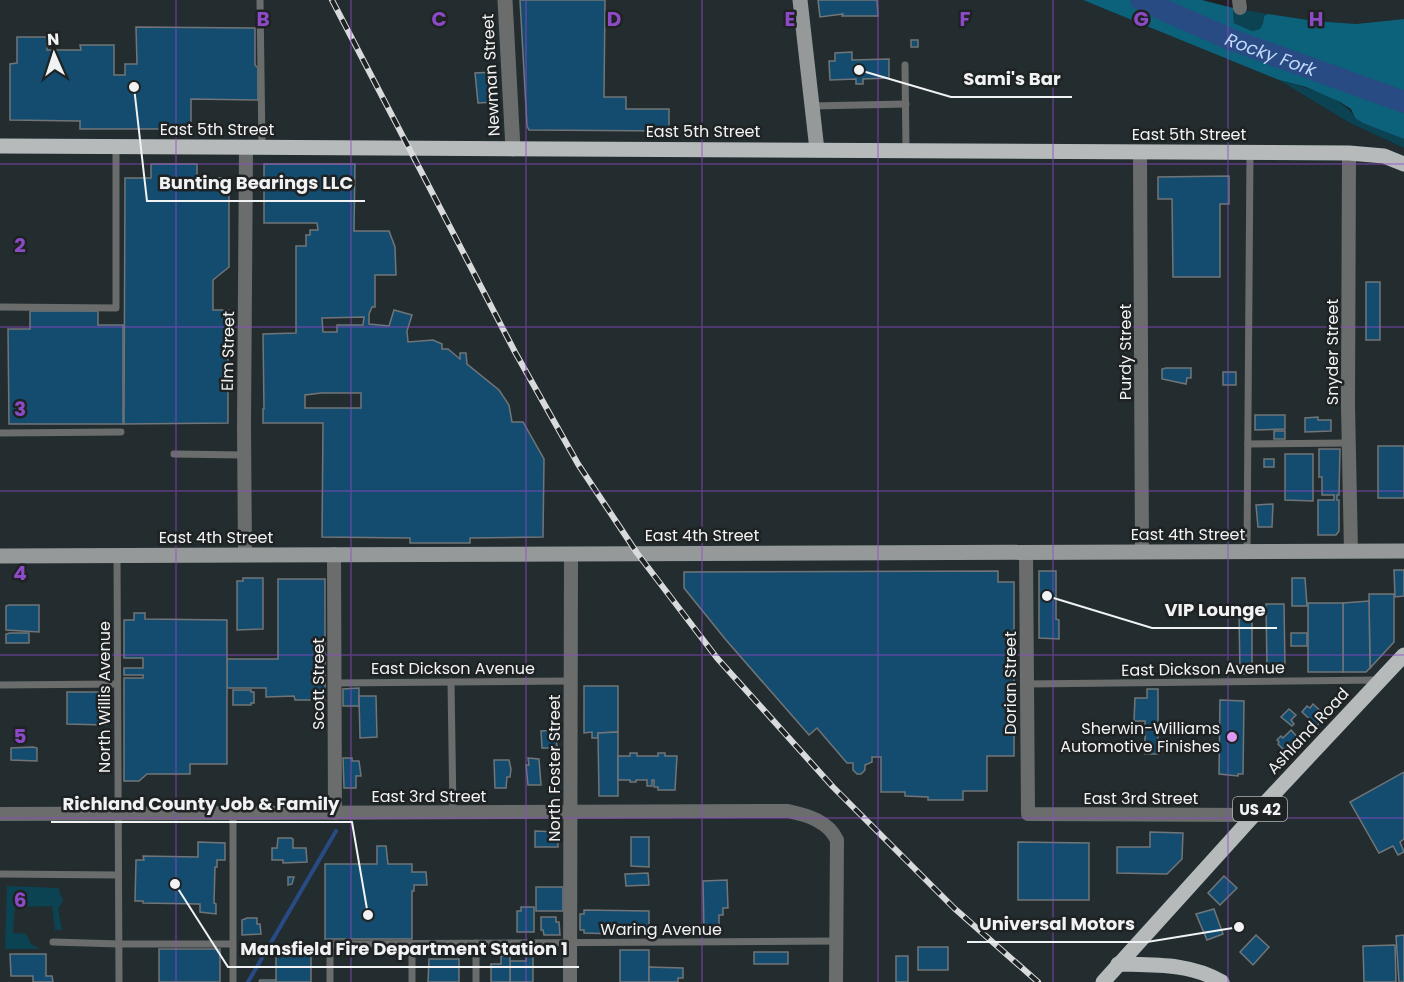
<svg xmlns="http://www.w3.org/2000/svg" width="1404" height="982" font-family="Poppins,sans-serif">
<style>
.built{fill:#232d30}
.green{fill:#0b4353}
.forest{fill:#0b627a}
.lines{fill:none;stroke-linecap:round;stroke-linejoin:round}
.stream{stroke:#294b84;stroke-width:4}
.river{stroke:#294b84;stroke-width:22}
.building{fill:#134c6f;stroke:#727577;stroke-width:1.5;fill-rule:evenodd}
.service{stroke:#6b6d6d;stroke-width:7}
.minor{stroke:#6b6d6d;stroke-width:14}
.tertiary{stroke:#6b6d6d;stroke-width:15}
.secondary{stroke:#969999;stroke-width:15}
.primary{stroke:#b6babb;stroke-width:15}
.rail-casing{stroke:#d8dadb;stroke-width:6}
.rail{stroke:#1f2223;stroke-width:4;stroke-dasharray:11;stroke-linecap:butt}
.grid{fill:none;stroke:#8d4ac7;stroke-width:1.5;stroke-opacity:0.55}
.poi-dot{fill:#dc99f4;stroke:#1f2223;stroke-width:2}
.labels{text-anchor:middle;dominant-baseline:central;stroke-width:5;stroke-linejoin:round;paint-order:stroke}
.shield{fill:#1f2223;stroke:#b1b4b5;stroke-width:1.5}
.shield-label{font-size:15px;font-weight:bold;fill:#f0f2f3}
.street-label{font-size:16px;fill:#f0f2f3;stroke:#1f2223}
.poi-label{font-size:16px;fill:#f0f2f3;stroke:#1f2223;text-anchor:end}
.water-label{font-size:18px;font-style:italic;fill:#c2d7f9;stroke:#1f2223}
.grid-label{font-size:20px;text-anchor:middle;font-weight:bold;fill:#8d4ac7;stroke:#1f2223;stroke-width:5;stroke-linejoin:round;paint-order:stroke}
.leader{fill:none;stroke:#f0f2f3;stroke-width:2}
.callout-dot{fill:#f0f2f3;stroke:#1f2223;stroke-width:2}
.callout-label{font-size:18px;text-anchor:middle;font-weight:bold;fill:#f0f2f3;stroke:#1f2223;stroke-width:5;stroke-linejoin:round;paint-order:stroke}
</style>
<rect width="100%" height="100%" fill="#1f2223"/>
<g class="built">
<path d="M0,0H1083L1279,80L1348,122L1404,148V982H0Z"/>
<path d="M1247,0H1404V19L1356,24L1315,21L1248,11Z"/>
</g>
<g class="green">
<path d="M1233,8L1268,14L1264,16L1263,23L1260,29L1252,31L1234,23Z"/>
<path d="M1279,80C1301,86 1345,97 1355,118L1404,139V148L1348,122Z"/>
<path d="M7,886L58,888L63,901L58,909L62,930H55L52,906L15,907L13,933L26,934L31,944L40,949H5Z"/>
</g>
<path class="forest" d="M1083,0H1202L1233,8L1234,23L1252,31L1260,29L1263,23L1264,16L1268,14L1315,21L1356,24L1404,19V139L1363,123L1355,118L1351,109L1340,102L1306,87L1279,80Z"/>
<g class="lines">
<path class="stream" d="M248,982L336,831"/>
<path class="river" id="s1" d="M1141,0L1232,40L1404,102"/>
</g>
<g class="building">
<path d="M520,0H605L604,97H626V109H669V131L529,130L527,126Z"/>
<path d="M818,0H877L878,16H842L843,14L820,17Z"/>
<path d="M136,27L255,28V65L258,68V100L191,99V129H80V121L10,120V64L17,63V37H47V50H81L80,45H114V75H125V64H137Z"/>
<rect x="911" y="40" width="7" height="7"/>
<path d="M852,52V60L889,59V78L863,79V84H856V79L830,80L829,61H835V53Z"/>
<path d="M495,72L496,102L478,103L475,73Z"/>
<path d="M151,164H197V178H229V267L213,280V310H228V423L124,424L125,178H151Z"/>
<path d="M264,164H355L354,231H389L395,247L396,275H375V307H372L369,314V324L389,326L394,310L412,315L407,331L408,342L433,340L442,344V349H448L460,359V353H466L467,364L499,390L509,405L512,422H523L544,459L543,537L470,538V543H410V538L322,537L323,423H263V409H264L263,334L296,333V246H306V235H310V230H318L317,223H264ZM364,317L363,325H337V332H323L322,318ZM321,393H361V408H305V395Z"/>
<path d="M1229,176V204H1220V277H1173L1172,199H1158V177Z"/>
<rect x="1366" y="282" width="14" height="58"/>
<path d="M30,311H98V325H123V424H9L8,329H30Z"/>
<path d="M1166,368H1191V378H1187L1186,384L1162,379V369Z"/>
<rect x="1223" y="372" width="13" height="13"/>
<path d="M1255,415H1285V429L1255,430Z"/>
<path d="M1318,417V420H1331V431L1305,432V418Z"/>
<rect x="1274" y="431" width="11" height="8"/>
<rect x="1378" y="446" width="26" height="52"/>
<path d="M1319,449H1340L1339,495H1337V500H1339V531L1336,535H1318V500H1334V495H1322V477H1319Z"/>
<path d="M1285,454H1313V501L1285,500Z"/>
<rect x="1264" y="459" width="10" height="8"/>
<path d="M1273,504L1272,527H1258L1256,505Z"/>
<path d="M1394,570H1404V596L1395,597Z"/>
<path d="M998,571V582H1014V756H987V791H963V800H928V797L905,796V792H881V757H872V762L865,765V770L861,774H857L853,770V763H847L817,728L809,735L726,640L684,588V572Z"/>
<path d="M1039,571H1056V619L1059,620V639L1039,638Z"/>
<path d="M243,578H263V629L237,630V581H243Z"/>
<path d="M1292,578H1305L1307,606H1292Z"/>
<path d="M278,579H325V700H295L294,696L266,697V688H227V659H278Z"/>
<path d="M1369,594H1394V642L1370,668Z"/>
<path d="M1369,601L1370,668L1366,672H1343V603Z"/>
<rect x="1308" y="603" width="35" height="69"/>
<path d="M1266,604H1284L1285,668H1267Z"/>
<path d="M9,605H39V632L6,630V606Z"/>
<path d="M134,613H145V619L227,620V764H190V774H147L139,781H124V678H143V675H124V668H143V658H124V620H134Z"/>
<path d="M1239,614H1252V674H1240Z"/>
<path d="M10,633H29V643H6V634Z"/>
<rect x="1291" y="633" width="16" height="13"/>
<path d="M584,686H618V732L598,733V738H592V732L584,733Z"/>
<path d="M359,688V706H343V689Z"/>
<path d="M1147,689H1158V754H1145V721H1134L1135,698H1147Z"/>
<path d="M233,690H251V692H254V703H251V705H233Z"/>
<path d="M67,692H106V725L67,724Z"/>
<path d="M359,696H376L377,737L360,738Z"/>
<path d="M1220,700L1244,701L1243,774H1238V776L1219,774Z"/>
<path d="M1313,704L1325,715L1317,726L1302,712L1307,706L1310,708Z"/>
<path d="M1289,709L1296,715L1291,720L1294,724L1292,726L1281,717Z"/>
<path d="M556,730L557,748H542L541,731Z"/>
<path d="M1291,730L1301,741L1288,754L1278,744L1279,742L1277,740L1281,736L1283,738Z"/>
<path d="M618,732V796H599L598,733Z"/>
<path d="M33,747L37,748V761L11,760V748Z"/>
<path d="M630,753H637V756H658V753H665V756H677L675,790H658V787H654V780H652V786H647V780H636V782H630V780H618V756H630Z"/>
<path d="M343,758H352V761H359L361,776H356V788H344Z"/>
<path d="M528,758L539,759L541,785H528L526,765H529Z"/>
<path d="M494,760H509L511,769L510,777H507L506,788H495Z"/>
<path d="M1404,772V839L1400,842L1404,852L1398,855L1393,846L1379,853L1350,802Z"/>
<path d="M535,831L558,832V847H535Z"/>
<path d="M1150,832L1183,833L1182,859L1167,874L1117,873V847H1150Z"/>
<path d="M631,837H649V867L631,866Z"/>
<path d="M278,838H291L293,839V848H306L307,862L283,863V860H272V848H277Z"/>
<path d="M198,842L225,843V860H217V867H215L214,903L216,904V914L200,912V904L143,903V901H135L136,860H144L143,856L198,857Z"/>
<path d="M1018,842L1089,843V900H1018Z"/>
<path d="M377,846H386L388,864H412V872H426L427,885H414V891H412V939H325V864H377Z"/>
<path d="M648,873L649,885L626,886L625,874Z"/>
<path d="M1224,876L1237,888L1220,905L1208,893Z"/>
<path d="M288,877H294L292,884L288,885Z"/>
<path d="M727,880L728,908H723V915H719V930H704L703,881Z"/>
<rect x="536" y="887" width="27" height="24"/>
<path d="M521,907H534V932H517V911H521Z"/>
<path d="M1214,909L1223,934L1207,940L1196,914Z"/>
<path d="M584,910L649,911V935L584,933V930H580V914H584Z"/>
<path d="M541,917H556V922H559L560,935H544L543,930H541Z"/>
<path d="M247,918H257V924H260L261,934L242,935V920Z"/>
<path d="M1256,935L1269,947L1253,965L1240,952Z"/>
<path d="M1404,935V982H1399L1396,936Z"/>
<path d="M1395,945L1396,982H1364L1363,946Z"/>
<rect x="918" y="947" width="30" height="23"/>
<rect x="159" y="949" width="61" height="33"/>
<path d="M526,949H533V982H510V961H526Z"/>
<rect x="620" y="950" width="29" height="32"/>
<path d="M281,951H292V954H311V982H276V954H281Z"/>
<rect x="754" y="952" width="34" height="12"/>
<path d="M10,954H46V976H52L53,982H33V976H11Z"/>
<path d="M501,956H510V982H491V964H501Z"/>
<rect x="896" y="956" width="12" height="26"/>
<path d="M429,959H459V982H428Z"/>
<path d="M649,967L683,968V978H678V982H649Z"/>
<path d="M260,980H276V982H259Z"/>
</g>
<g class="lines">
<g class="service">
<path d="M260,0L262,147"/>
<path d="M905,65L906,150"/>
<path d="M812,106L906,104"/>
<path d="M0,307L116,308V147"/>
<path d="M0,433L121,432"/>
<path d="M1248,444L1349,443"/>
<path d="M174,454L244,455"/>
<path d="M1247,551L1250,153"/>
<path d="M117,556L119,982"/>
<path d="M451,682L453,812"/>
<path d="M335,683L570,681"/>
<path d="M1027,684L1378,680"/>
<path d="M0,685L117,684"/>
<path d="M233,813V982"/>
<path d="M0,874L118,875"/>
<path d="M53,942L119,944H232"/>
<path d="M476,943V982"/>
<path d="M412,944V982"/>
<path d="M330,982V944L836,941"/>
</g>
<g class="minor">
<path d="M1239,0L1240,8"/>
<path d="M1140,152L1142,552"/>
<path d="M1349,153L1348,406L1351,551"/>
<path d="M1026,552L1028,814L1254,815"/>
<path d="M334,554L335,813"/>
<path d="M245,555L244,426L246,147"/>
<path d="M0,814L788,811C807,815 828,821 837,840L836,982"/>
<path d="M570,982L571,554"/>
</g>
<path class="tertiary" d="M505,0L513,149"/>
<g class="secondary">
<path d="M800,0L817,150"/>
<path d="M0,556L1404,551"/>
</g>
<g class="primary">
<path d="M0,146L1349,153L1384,156L1404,164"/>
<path d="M1118,964C1154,965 1190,963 1222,982"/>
<path d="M1103,982L1254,815L1404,655"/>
</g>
<g class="rail-casing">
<path id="rail" d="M332,0L515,352L578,464L637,553L717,658L833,787L954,908L1038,982"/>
</g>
<use href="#rail" class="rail"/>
</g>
<path class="grid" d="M176,0V982M351,0V982M526,0V982M702,0V982M878,0V982M1053,0V982M1228,0V982M0,164H1404M0,327H1404M0,491H1404M0,655H1404M0,818H1404"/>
<circle class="poi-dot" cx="1232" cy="737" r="6"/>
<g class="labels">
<rect class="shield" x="1233" y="797" width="54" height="24" rx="4.5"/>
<g class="shield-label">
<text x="1260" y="809">US 42</text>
</g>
<g class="street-label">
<text transform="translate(491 75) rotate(-93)">Newman Street</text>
<text x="217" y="129">East 5th Street</text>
<text x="703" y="131">East 5th Street</text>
<text x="1189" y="134">East 5th Street</text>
<text transform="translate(228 351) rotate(-89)">Elm Street</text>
<text transform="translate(1125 352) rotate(-90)">Purdy Street</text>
<text transform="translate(1332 352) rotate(-90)">Snyder Street</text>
<text x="1188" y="534">East 4th Street</text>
<text x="702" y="535">East 4th Street</text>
<text x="216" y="537">East 4th Street</text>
<text x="453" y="668">East Dickson Avenue</text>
<text transform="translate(1203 669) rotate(-1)">East Dickson Avenue</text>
<text transform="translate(1010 683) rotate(-90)">Dorian Street</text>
<text transform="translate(318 684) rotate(-90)">Scott Street</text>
<text transform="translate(104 697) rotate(-90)">North Willis Avenue</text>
<text transform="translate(1308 731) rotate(-47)">Ashland Road</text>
<text transform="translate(554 768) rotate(-90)">North Foster Street</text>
<text x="429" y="796">East 3rd Street</text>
<text x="1141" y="798">East 3rd Street</text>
<text x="661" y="929">Waring Avenue</text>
</g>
<g class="poi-label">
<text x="1220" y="728">Sherwin-Williams<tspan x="1220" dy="18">Automotive Finishes</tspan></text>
</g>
<g class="water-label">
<text stroke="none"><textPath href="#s1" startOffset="141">Rocky Fork</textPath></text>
</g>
</g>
<g class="grid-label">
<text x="263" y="26">B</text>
<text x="439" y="26">C</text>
<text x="614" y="26">D</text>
<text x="790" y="26">E</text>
<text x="965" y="26">F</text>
<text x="1141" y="26">G</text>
<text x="1316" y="26">H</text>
<text x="20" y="252">2</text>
<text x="20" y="416">3</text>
<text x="20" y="580">4</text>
<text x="20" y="743">5</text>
<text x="20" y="907">6</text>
</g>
<path class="leader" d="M859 70L951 97H1072M134 87L147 201H365M1047 596L1152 628H1277M368 915L352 822H51M1239 927L1147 942H967M175 884L228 967H579"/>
<g class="callout-dot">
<circle cx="859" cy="70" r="6"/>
<circle cx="134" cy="87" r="6"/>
<circle cx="1047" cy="596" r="6"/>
<circle cx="368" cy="915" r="6"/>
<circle cx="1239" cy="927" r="6"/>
<circle cx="175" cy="884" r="6"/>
</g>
<g class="callout-label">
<text x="1012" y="85">Sami's Bar</text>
<text x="256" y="189">Bunting Bearings LLC</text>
<text x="1215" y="616">VIP Lounge</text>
<text x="201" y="810">Richland County Job &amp; Family</text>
<text x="1057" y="930">Universal Motors</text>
<text x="404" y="955">Mansfield Fire Department Station 1</text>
</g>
<g transform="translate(54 54) rotate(357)" stroke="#1f2223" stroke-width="4.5" paint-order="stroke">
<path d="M0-4.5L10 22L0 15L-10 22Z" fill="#f0f2f3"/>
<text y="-9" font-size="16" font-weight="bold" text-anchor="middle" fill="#f0f2f3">N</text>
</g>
</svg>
